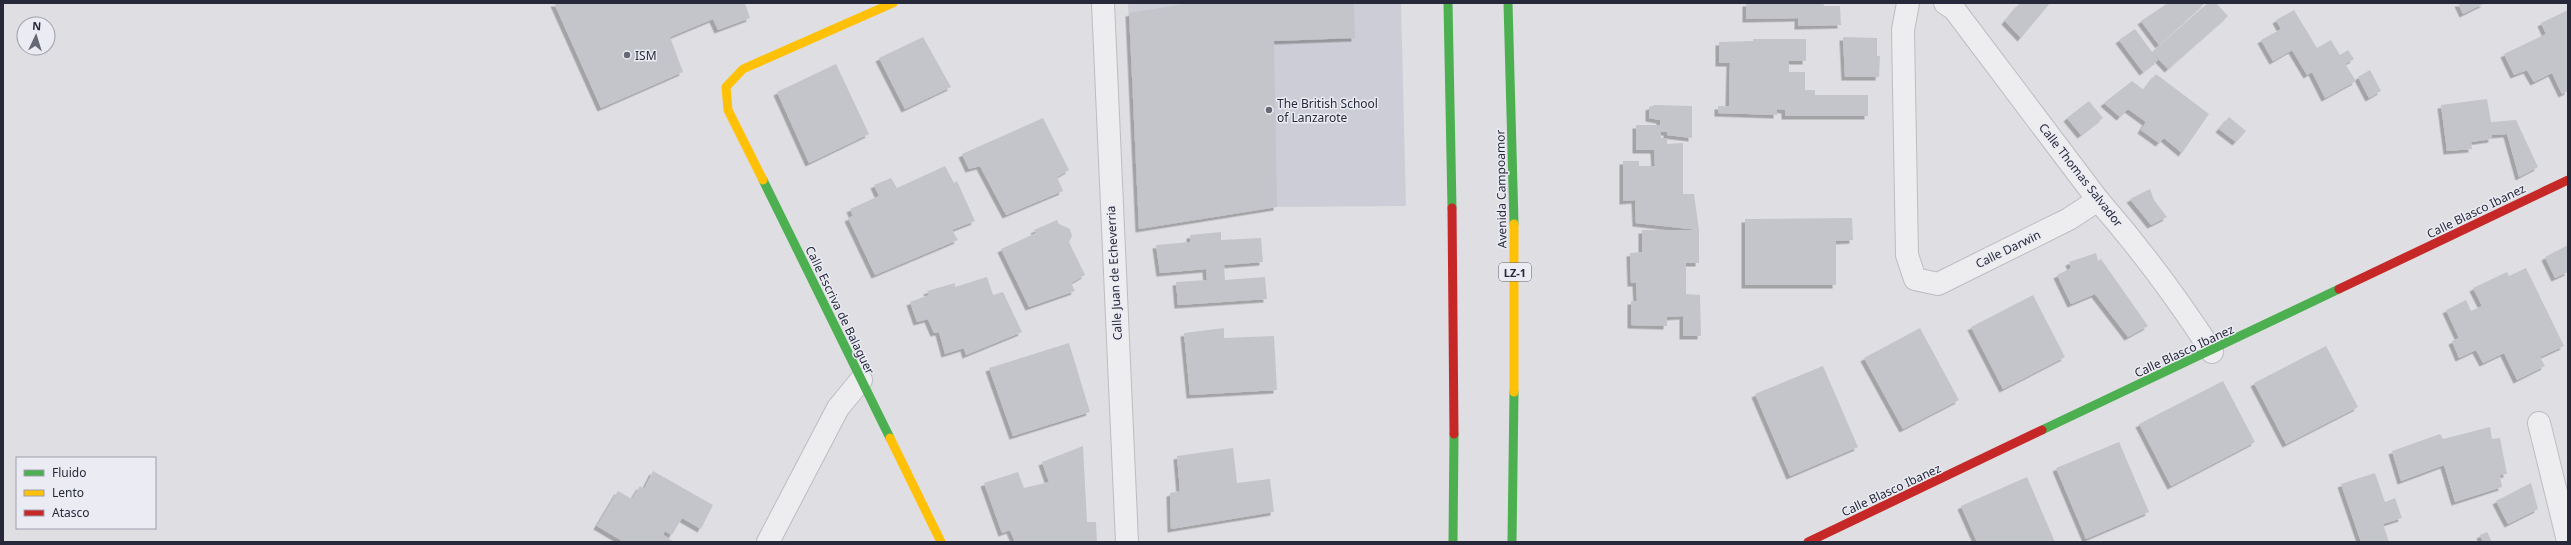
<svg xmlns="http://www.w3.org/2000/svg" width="2571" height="545" font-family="'Noto Sans',sans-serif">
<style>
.built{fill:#cccdd6}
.building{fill:#c4c5ca;filter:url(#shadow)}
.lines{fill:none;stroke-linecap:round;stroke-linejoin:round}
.street-casing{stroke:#bcbcc1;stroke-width:24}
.street{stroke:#ededf0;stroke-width:22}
.fast{stroke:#4caf50;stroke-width:9}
.slow{stroke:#ffc107;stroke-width:9}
.jam{stroke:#c62828;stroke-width:9}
.poi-dot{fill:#676875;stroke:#ebecf3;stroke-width:1.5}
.labels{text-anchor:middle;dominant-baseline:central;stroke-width:3;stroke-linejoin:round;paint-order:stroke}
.shield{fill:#ebecf3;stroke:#626472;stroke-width:1}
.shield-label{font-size:11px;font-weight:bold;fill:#27293a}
.poi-label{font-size:12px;fill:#27293a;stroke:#ebecf3;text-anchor:start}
.street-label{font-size:12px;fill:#27293a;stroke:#ebecf3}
</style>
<defs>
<filter id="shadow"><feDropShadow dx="-3.5" dy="3.5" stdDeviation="0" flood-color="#0004"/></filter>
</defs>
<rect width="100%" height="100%" fill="#dedee3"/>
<path class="built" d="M1128,3H1401L1406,206L1277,207L1139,229Z"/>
<g class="building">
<path d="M554,3H745L750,18L718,30L713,19L670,37L683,72L601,108Z"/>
<path d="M1191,3H1354L1355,38L1274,41L1277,207L1139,229L1129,13Z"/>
<path d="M1746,3H1823L1824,6H1840L1841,25L1798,26V18L1746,19Z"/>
<path d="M2020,3H2050L2021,38L2005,21Z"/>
<path d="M2168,3H2205L2159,45L2141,21Z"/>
<path d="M2208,3H2216L2228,16L2168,69L2152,52Z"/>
<path d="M2458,3H2485L2463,14Z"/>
<path d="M2294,10L2317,48L2331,40L2340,55L2348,50L2354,59L2345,64L2356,81L2325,98L2312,72L2307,75L2292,50L2273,61L2261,40L2281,29L2276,20Z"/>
<path d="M2568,10V91L2562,94L2552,73L2534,82L2527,70L2514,75L2504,54L2546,34L2541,23Z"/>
<path d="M2135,29L2158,60L2143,72L2119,40Z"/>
<path d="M923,37L951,87L905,109L879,58Z"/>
<path d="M1843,37L1877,38V56H1880L1879,77H1845Z"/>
<path d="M1753,39H1806V61H1789V72H1805V90H1815V95H1868V116H1785V110L1777,109V115L1718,113V106H1729L1730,63H1719V42L1753,41Z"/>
<path d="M836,64L869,134L809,163L777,92Z"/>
<path d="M2370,70L2381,91L2369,98L2358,77Z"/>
<path d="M2156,74L2209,114L2182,153L2164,138L2159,143L2141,130L2146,122L2128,109L2120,117L2104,103L2132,81L2144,90Z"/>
<path d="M2487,99L2491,122L2516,120L2538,167L2519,177L2507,134L2491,135L2492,139L2471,142L2472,149L2447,151L2441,105Z"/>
<path d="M2089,101L2103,118L2081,135L2067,118Z"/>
<path d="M1655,105L1692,106V138L1667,135V132H1661V138H1667V144L1683,143V194H1694L1699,230L1636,223L1635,200L1623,201V161H1639V166H1655L1654,150H1636V125H1660V120L1649,118V107Z"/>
<path d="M2229,117L2246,131L2236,142L2219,129Z"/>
<path d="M1043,118L1069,170L1057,177L1063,191L1006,215L980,166L969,169L962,154Z"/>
<path d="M945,166L954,183L957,181L975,221L952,230L958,240L875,275L848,218L853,216L850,209L879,196L874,185L891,178L897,188Z"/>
<path d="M2150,189L2154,200L2167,217L2151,225L2130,199Z"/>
<path d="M1852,218L1853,240L1836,241V285H1745V219Z"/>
<path d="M1057,220L1059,224L1070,229L1072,236L1069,242L1085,275L1071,283L1075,291L1029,307L1001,249L1036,233L1034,230Z"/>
<path d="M1642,230H1699V263H1686V294L1700,295L1701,336H1683V316L1667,317V326L1631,325V301H1637L1636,283H1631L1630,253L1642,252Z"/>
<path d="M1221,232V240L1261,238L1263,262L1224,265L1225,280L1265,277L1267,299L1178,305L1176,282L1207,280L1206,269L1160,273L1156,245L1190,242V235Z"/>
<path d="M2568,245V272L2555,278L2545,257Z"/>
<path d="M2096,253L2098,261L2101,259L2148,326L2128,337L2095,294L2071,304L2057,275L2071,268L2069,262Z"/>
<path d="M2526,268L2564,346L2540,357L2545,366L2517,380L2504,353L2483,363L2476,350L2459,358L2452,341L2459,338L2446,310L2466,300L2471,311L2482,306L2473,288L2507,272L2509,276Z"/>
<path d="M987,277L993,295L1003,292L1022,332L966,355L964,348L945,354L939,332L934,333L928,319L917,322L910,302L929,295L927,291L955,283V287Z"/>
<path d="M2033,295L2065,357L2003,389L1971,327Z"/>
<path d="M1224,328V338L1274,336L1277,390L1190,395L1184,333Z"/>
<path d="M1920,328L1959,400L1903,429L1864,358Z"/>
<path d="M1069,343L1090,412L1013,436L989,368Z"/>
<path d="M2326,346L2358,407L2286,444L2254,383Z"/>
<path d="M1823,366L1858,447L1790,476L1755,394Z"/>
<path d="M2223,381L2255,442L2171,486L2139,424Z"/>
<path d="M2490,427L2492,439L2500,438L2507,474L2500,475L2502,487L2455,502L2444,465L2401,481L2392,451L2440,434L2443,439Z"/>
<path d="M2119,442L2149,512L2086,539L2056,468Z"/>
<path d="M1083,446L1087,522H1096L1097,542H1015L1010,530L1002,533L984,483L1018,472L1024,488L1049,482L1042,462Z"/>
<path d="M1233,448L1237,483L1270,479L1274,512L1171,529L1170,493L1180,491L1177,456Z"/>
<path d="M653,471L713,505L701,529L682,518L672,535L665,531L663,535L674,542H624L597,526L618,491L632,499L640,486L644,489Z"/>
<path d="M2375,473L2385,502L2395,498L2402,518L2383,524L2389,542H2361L2341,484Z"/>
<path d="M2027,477L2055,542H1977L1961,506Z"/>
<path d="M2531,483L2538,509L2508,524L2496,501Z"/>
<path d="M2487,532L2492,542H2483L2480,535Z"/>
</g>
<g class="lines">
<g class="street-casing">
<g id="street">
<path d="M1103,3L1127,542"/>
<path d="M1908,3L1903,30L1907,255L1915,279L1938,284L2069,219L2098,200"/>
<path d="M1945,3L1954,9L2098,200C2139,247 2178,299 2212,352"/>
<path d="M2539,423L2568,541"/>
<path d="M768,542L838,408L861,380"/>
</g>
</g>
<use href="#street" class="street"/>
<g class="fast">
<path d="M1448,3L1452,208"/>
<path d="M1508,3L1514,224"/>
<path d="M763,180L890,438"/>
<path d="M2042,430L2339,289"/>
<path d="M1453,542L1454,434"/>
<path d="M1512,542L1514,392"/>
</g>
<g class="slow">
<path d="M763,180L728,110L726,87L743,69L893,3"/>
<path d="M1514,224V392"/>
<path d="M890,438L941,542"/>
</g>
<g class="jam">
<path d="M1452,208L1454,434"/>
<path d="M2339,289L2568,180"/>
<path d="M1808,542L2042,430"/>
</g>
</g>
<g class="poi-dot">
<circle cx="627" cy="55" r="4"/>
<circle cx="1269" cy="110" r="4"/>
</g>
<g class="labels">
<rect class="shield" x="1499" y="263" width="32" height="18" rx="3"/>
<g class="shield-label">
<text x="1515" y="272">LZ-1</text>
</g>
<g class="poi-label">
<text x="635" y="55">ISM</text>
<text x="1277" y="103">The British School<tspan x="1277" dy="14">of Lanzarote</tspan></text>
</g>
<g class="street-label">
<text transform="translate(2081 175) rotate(52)">Calle Thomas Salvador</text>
<text transform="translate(1501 189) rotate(-91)">Avenida Campoamor</text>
<text transform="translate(2476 211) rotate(-26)">Calle Blasco Ibanez</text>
<text transform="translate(2008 249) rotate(-26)">Calle Darwin</text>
<text transform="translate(1114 273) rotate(-93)">Calle Juan de Echeverria</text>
<text transform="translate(840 310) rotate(64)">Calle Escriva de Balaguer</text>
<text transform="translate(2184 351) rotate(-25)">Calle Blasco Ibanez</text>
<text transform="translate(1891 490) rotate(-25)">Calle Blasco Ibanez</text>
</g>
</g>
<rect width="2571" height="545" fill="none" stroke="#27293a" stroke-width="8"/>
<rect x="16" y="457" width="140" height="72" fill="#ebecf3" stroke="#9d9ea9"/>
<rect x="24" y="470" width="20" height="6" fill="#4caf50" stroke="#9d9ea9"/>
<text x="52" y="477" font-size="12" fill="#27293a">Fluido</text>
<rect x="24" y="490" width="20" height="6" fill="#ffc107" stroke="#9d9ea9"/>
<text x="52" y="497" font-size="12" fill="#27293a">Lento</text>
<rect x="24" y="510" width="20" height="6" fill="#c62828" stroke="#9d9ea9"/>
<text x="52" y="517" font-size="12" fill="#27293a">Atasco</text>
<g transform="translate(36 36) rotate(4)"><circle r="19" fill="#ebecf3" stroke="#9d9ea9"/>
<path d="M0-3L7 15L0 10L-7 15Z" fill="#676875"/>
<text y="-6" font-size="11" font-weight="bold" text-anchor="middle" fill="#27293a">N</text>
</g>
</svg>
